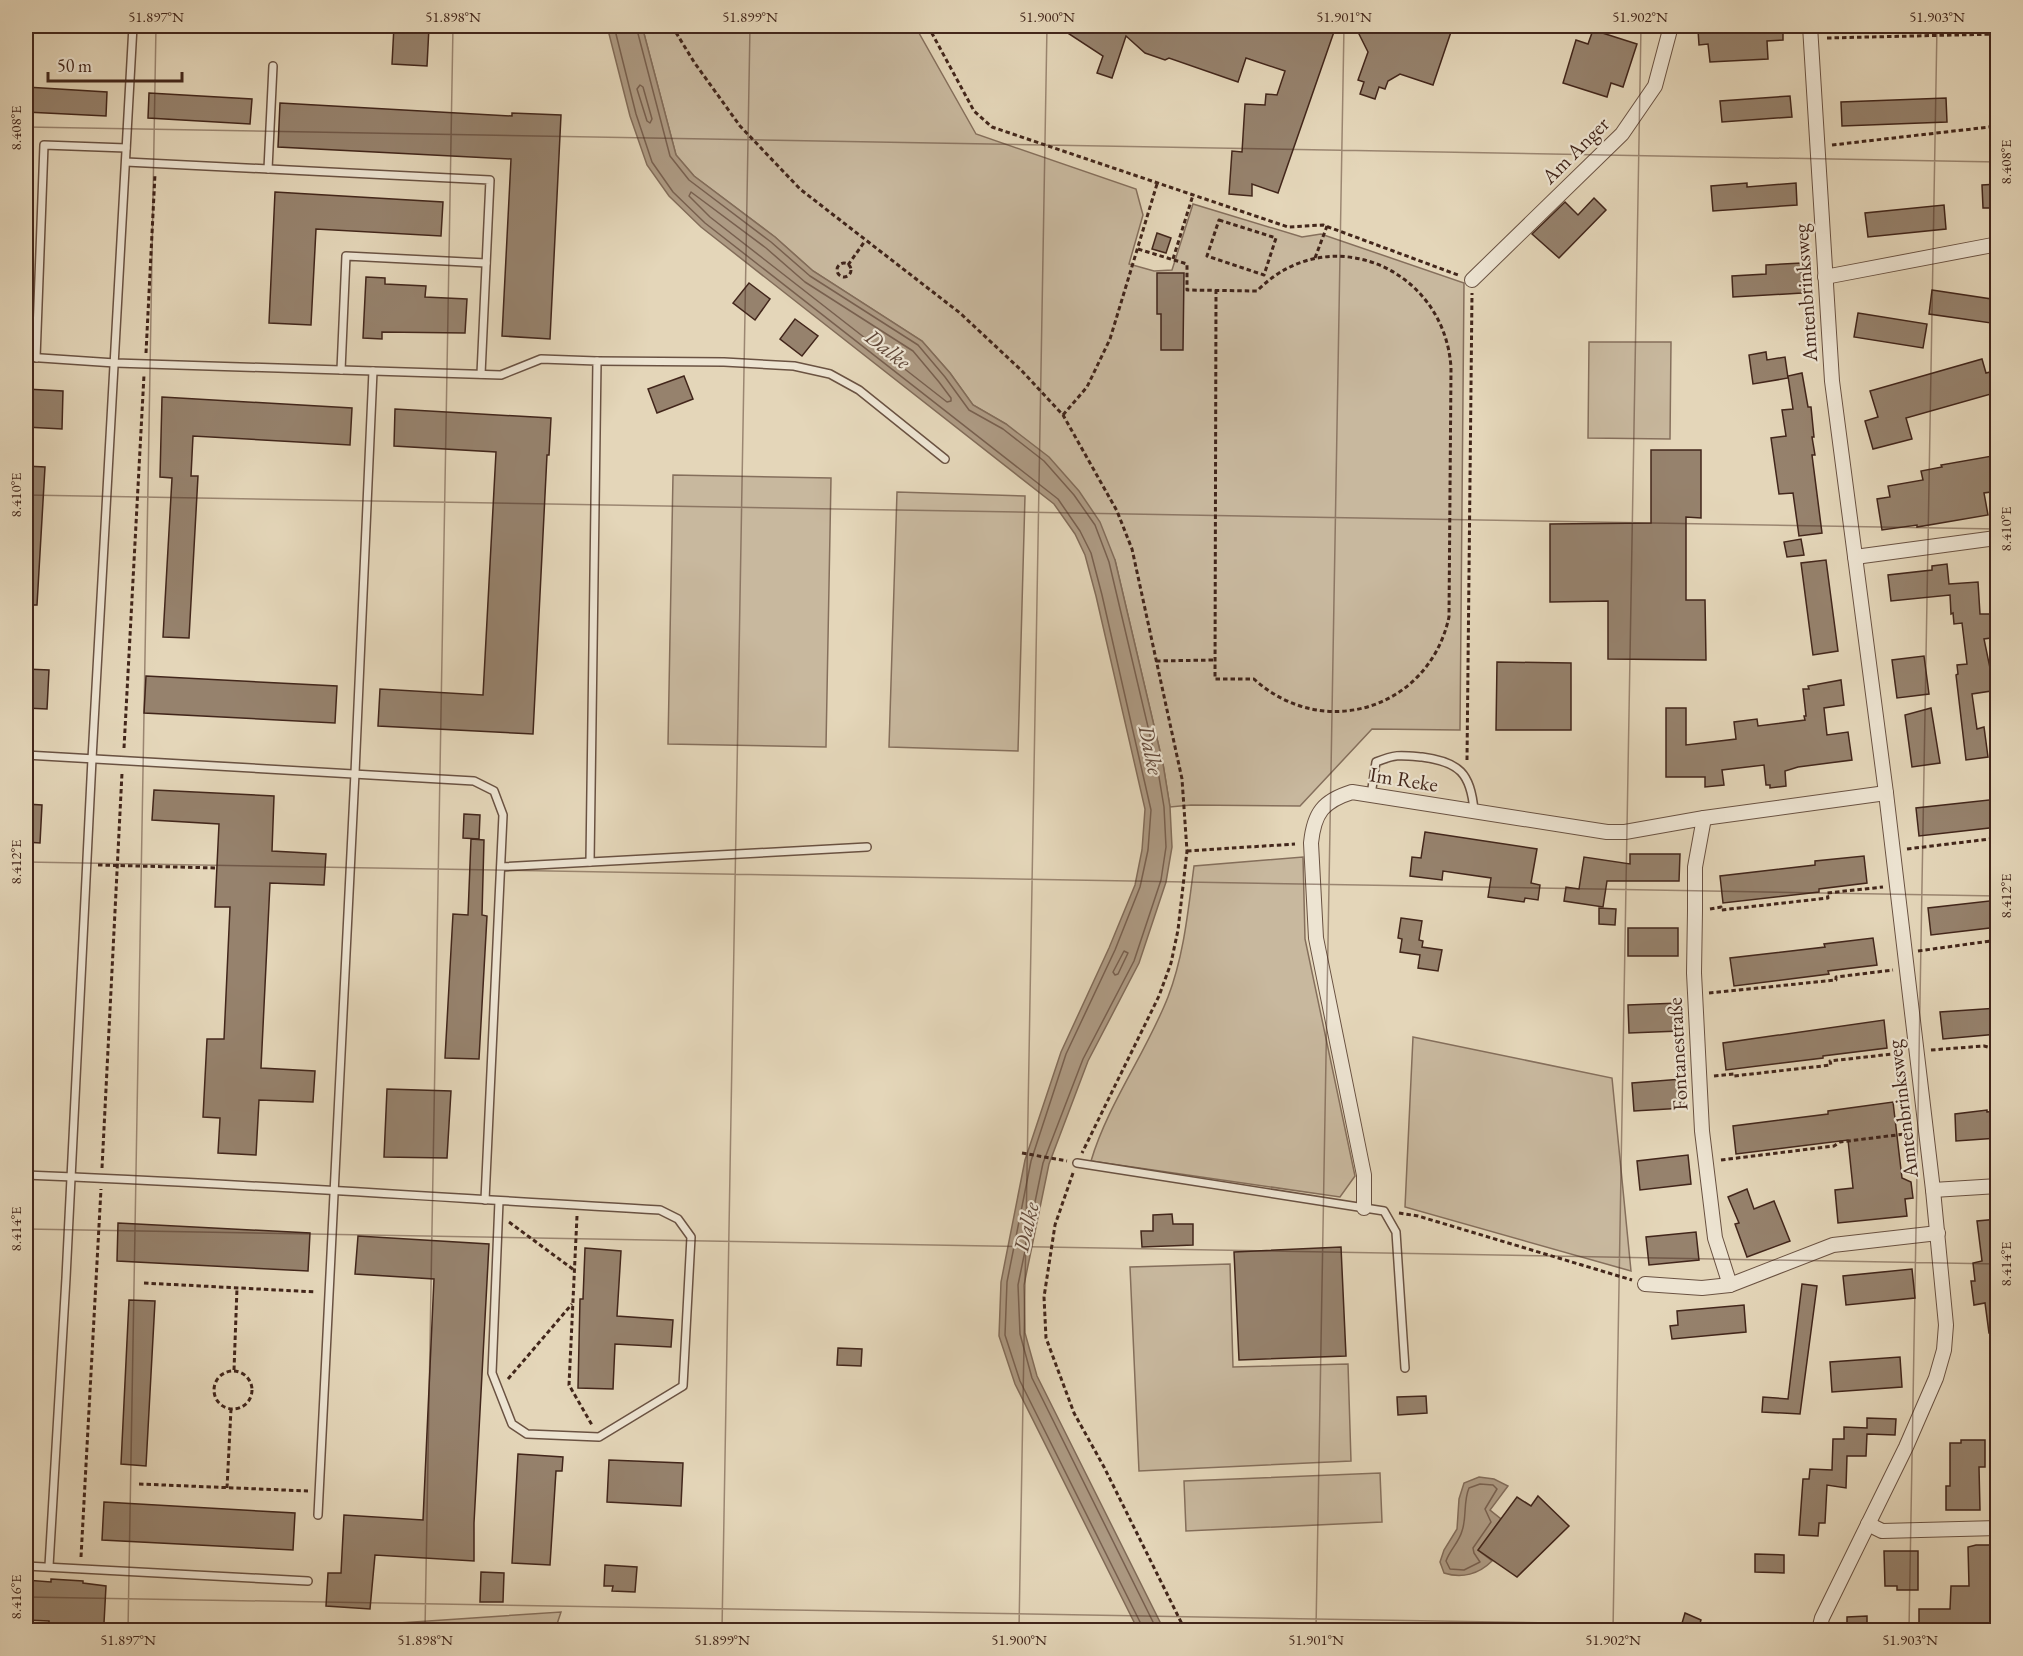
<svg xmlns="http://www.w3.org/2000/svg" width="2023" height="1656" font-family="'EB Garamond',serif">
<style>
.green{fill:#c8b89e;stroke:#856f5c;stroke-width:1.5}
.water{fill:#ad9a83;stroke:#826c59;stroke-width:1.5}
.lines{fill:none;stroke-linecap:round;stroke-linejoin:round}
.shore{stroke:#78604f;stroke-width:1.5}
.building{fill:#96826d;stroke:#42261b;stroke-width:1.5}
.lane-casing{stroke:#6a5242;stroke-width:10}
.street-casing{stroke:#6a5242;stroke-width:16}
.path{stroke:#42261b;stroke-width:3;stroke-dasharray:4.5 3;stroke-linecap:butt}
.lane{stroke:#ede4d2;stroke-width:7}
.street{stroke:#ede4d2;stroke-width:14}
.ticks{fill:none;stroke:#42261b;stroke-width:1.5;stroke-opacity:0.45}
.labels{text-anchor:middle;dominant-baseline:central;stroke-width:4.5;stroke-linejoin:round;paint-order:stroke}
.street-label{font-size:21px;fill:#42261b;stroke:#ede4d2}
.water-label{font-size:22px;font-style:italic;fill:#62493a;stroke:#ede4d2}
.neatline{fill:none;stroke:#42261b;stroke-width:2}
.ticks-label{font-size:15px;text-anchor:middle;fill:#42261b}
</style>
<rect width="100%" height="100%" fill="#e4d6b9"/>
<filter id="stains"><feTurbulence type="fractalNoise" baseFrequency=".00333" numOctaves="4"/><feColorMatrix values="0 0 0 0 .2 0 0 0 0 .09 0 0 0 0 .02 0 0 0 .5 -.17"/></filter>
<radialGradient id="worn" r=".72"><stop offset=".6" stop-color="#630" stop-opacity="0"/><stop offset="1" stop-color="#630" stop-opacity=".3"/></radialGradient>
<g class="green">
<path d="M642,26H915L976,134L1136,189L1143,215L1129,264L1154,271L1172,270L1193,204L1302,237L1321,234L1464,283L1460,730L1372,729L1300,806L1191,805L1170,807L1163,764L1115,560L1006,424L973,405L950,373L922,341L813,271L775,237L694,176L676,155Z"/>
<path d="M1589,342H1671L1670,439L1588,438Z"/>
<path d="M673,475L831,478L826,747L668,744Z"/>
<path d="M897,492L1025,496L1018,751L889,747Z"/>
<path d="M1303,857L1305,939L1355,1176L1340,1197L1091,1161C1108,1104 1146,1053 1168,997C1184,955 1188,911 1194,866Z"/>
<path d="M1413,1037L1612,1078L1631,1271L1405,1207Z"/>
<path d="M1230,1264L1233,1367L1348,1364L1351,1461L1139,1471L1130,1267Z"/>
<path d="M1380,1473L1382,1522L1186,1531L1184,1481Z"/>
<path d="M561,1612L555,1630H295Z"/>
</g>
<g class="water">
<path d="M607,26H642L676,155L694,176L775,237L813,271L922,341L950,373L973,405L1006,424L1049,457L1079,491L1100,522L1115,560L1163,764L1170,807L1172,847L1166,882L1139,963L1088,1061L1049,1164L1024,1285L1025,1333L1037,1376L1164,1630H1138L1015,1384L999,1336L1001,1282L1025,1160L1061,1052L1109,948L1135,885L1142,850L1145,809L1096,596L1085,555L1075,534L1054,504L701,227L669,196L647,165L630,116Z"/>
<path d="M1479,1477L1494,1479L1508,1486L1490,1510L1501,1519L1478,1550L1492,1561C1479,1574 1462,1579 1444,1573L1440,1562L1444,1550L1457,1529L1459,1499L1464,1483Z"/>
</g>
<g class="lines">
<g class="shore">
<path d="M614,26L636,114L652,162L673,192L705,223L1058,499L1080,531L1091,553L1102,595L1151,810L1148,850L1140,887L1115,950L1066,1054L1031,1161L1007,1282L1005,1335L1020,1381L1142,1626V1630"/>
<path d="M636,26L670,156L689,180L771,242L810,276L918,345L945,377L969,410L1003,429L1044,461L1074,495L1095,525L1109,562L1157,765L1164,807L1166,847L1161,880L1134,961L1083,1059L1043,1163L1018,1285L1020,1334L1032,1378L1157,1630"/>
<path d="M640,85L643,87L652,119L650,123L647,121L637,89Z"/>
<path d="M691,192L766,248L805,282L913,351L939,382L951,398V401L947,402L710,217L689,196Z"/>
<path d="M1124,951L1128,953L1118,974L1115,975L1113,972Z"/>
<path d="M1480,1484L1493,1485L1497,1489L1485,1509L1491,1522L1473,1548L1474,1553L1480,1562L1464,1570L1450,1569L1446,1561C1450,1550 1459,1542 1462,1531C1467,1517 1463,1502 1469,1488Z"/>
</g>
</g>
<g class="building">
<path d="M394,26L429,27L427,66L392,64Z"/>
<path d="M1057,26H1336L1278,193L1252,184V196L1229,194L1232,151L1242,152L1245,104L1265,105L1266,94L1277,95L1285,71L1246,58L1238,82L1169,58L1165,60L1145,53L1126,36L1112,78L1097,73L1103,56Z"/>
<path d="M1355,26H1453L1433,85L1400,74L1388,81L1385,89L1379,87L1375,99L1360,94L1364,82L1358,80L1368,52Z"/>
<path d="M1763,26H1783V40L1767,41L1768,59L1710,62L1708,44L1699,45L1698,30Z"/>
<path d="M1593,30L1637,44L1623,87L1611,83L1607,97L1563,83L1576,40L1588,44Z"/>
<path d="M26,87L107,92L106,116L26,112Z"/>
<path d="M149,93L252,99L250,124L148,118Z"/>
<path d="M1790,96L1792,117L1722,122L1720,101Z"/>
<path d="M1946,98L1947,122L1842,126L1841,102Z"/>
<path d="M280,103L512,116V113L561,115L550,339L502,336L511,159L278,147Z"/>
<path d="M1747,183V187L1796,183L1797,205L1713,211L1711,186Z"/>
<path d="M1998,184V208H1983L1982,185Z"/>
<path d="M275,192L443,202L441,236L316,229L311,325L269,323Z"/>
<path d="M1594,198L1606,210L1559,258L1532,234L1565,202L1578,215Z"/>
<path d="M1944,205L1946,229L1868,237L1865,213Z"/>
<path d="M1157,233L1171,238L1166,253L1152,249Z"/>
<path d="M1801,263L1802,293L1733,297L1732,276L1766,274V265Z"/>
<path d="M1157,273H1184L1183,350H1161V314H1157Z"/>
<path d="M366,277L385,278V284L426,286L425,297L467,299L465,333L382,332V339L363,338Z"/>
<path d="M749,283L770,299L755,320L733,303Z"/>
<path d="M1932,290L1998,300V324L1929,314Z"/>
<path d="M1858,313L1927,324L1923,348L1854,337Z"/>
<path d="M795,319L818,336L802,356L780,339Z"/>
<path d="M1766,352L1767,360L1785,357L1788,378L1753,384L1749,355Z"/>
<path d="M1982,359L1986,373L1998,370V392L1906,418L1912,439L1873,449L1865,421L1878,417L1870,391Z"/>
<path d="M1802,373L1808,407H1811L1814,437H1812L1815,455H1812L1822,533L1799,536L1793,493L1779,494L1771,438L1786,436L1782,410L1793,409L1788,376Z"/>
<path d="M684,376L693,399L657,413L648,389Z"/>
<path d="M26,389L63,391L62,429L26,427Z"/>
<path d="M162,397L352,408L350,445L193,436L191,476H198L189,638L163,637L172,478L160,477Z"/>
<path d="M395,409L551,418L549,455H547L533,734L378,726L380,689L483,695L496,452L394,446Z"/>
<path d="M1651,450H1701V518L1686,517V600H1705L1706,660L1608,659V601L1550,602V524L1651,523Z"/>
<path d="M1992,456L1993,462L1998,461V491L1984,493L1988,515L1917,527V525L1882,530L1877,499L1890,497L1888,486L1923,480L1921,471L1942,467L1941,465Z"/>
<path d="M26,466L45,467L37,605H26Z"/>
<path d="M1801,539L1804,555L1787,557L1784,542Z"/>
<path d="M1826,560L1838,651L1813,655L1801,563Z"/>
<path d="M1947,564L1949,584L1978,582L1980,614H1998V637L1984,639L1990,668L1991,691L1972,694L1977,729L1984,727L1988,757L1966,760L1956,675L1958,674L1957,665L1967,664L1962,623L1954,624L1953,613L1951,614L1950,595L1891,601L1888,575L1932,570V566Z"/>
<path d="M1924,656L1929,694L1897,698L1892,660Z"/>
<path d="M1497,662L1571,663V730H1496Z"/>
<path d="M26,669L49,670L47,709L26,708Z"/>
<path d="M146,676L337,686L335,723L144,713Z"/>
<path d="M1841,680L1844,705L1824,708L1827,735L1848,732L1852,760L1798,767L1785,771L1786,786L1770,788V785H1766L1764,765L1722,770L1724,785L1705,787V777H1666V708H1686V745L1736,739L1734,722L1757,719L1758,726L1805,720L1804,716H1806L1803,689H1809L1808,686Z"/>
<path d="M1931,708L1940,763L1912,767L1905,715Z"/>
<path d="M154,790L274,796L272,851L326,854L324,885L270,883L261,1068L315,1071L313,1102L259,1100L256,1155L218,1153L220,1118L203,1117L207,1039H224L230,907H215L219,824L152,820Z"/>
<path d="M1998,799V827L1919,836L1916,808Z"/>
<path d="M26,804L42,805L40,843L26,842Z"/>
<path d="M464,814L480,815L479,839L463,838Z"/>
<path d="M1425,832L1537,849L1531,883L1540,885L1538,900L1525,898L1524,902L1488,897L1491,878L1443,871L1442,880L1410,876L1412,857L1421,858Z"/>
<path d="M471,839L484,840L482,915L487,916L479,1059L445,1058L453,914L468,915Z"/>
<path d="M1630,854H1680L1679,881H1607L1603,907L1564,901L1566,887L1579,889L1584,857L1630,864Z"/>
<path d="M1864,856L1867,883L1819,889V892L1723,903L1720,876L1815,865V861Z"/>
<path d="M1998,900V927L1931,935L1928,908Z"/>
<path d="M1599,908L1616,909L1615,925L1599,924Z"/>
<path d="M1401,918L1422,921L1419,940L1423,941L1422,947L1442,950L1438,971L1418,968L1420,955L1400,952L1402,939L1398,938Z"/>
<rect x="1628" y="928" width="50" height="28"/>
<path d="M1873,938L1877,965L1828,971L1829,974L1734,986L1730,958L1825,947L1824,944Z"/>
<path d="M1679,1003L1680,1031L1629,1033L1628,1005Z"/>
<path d="M1998,1008V1034L1943,1039L1940,1012Z"/>
<path d="M1884,1020L1887,1048L1823,1056V1058L1726,1070L1723,1043Z"/>
<path d="M1682,1079L1684,1108L1634,1111L1632,1083Z"/>
<path d="M387,1089L451,1091L447,1158L384,1157Z"/>
<path d="M1893,1102L1902,1178L1911,1182L1913,1198L1905,1199L1907,1216L1838,1223L1835,1190L1853,1188L1848,1140L1736,1154L1733,1126L1828,1114V1111Z"/>
<path d="M1987,1110V1112L1998,1111V1138L1956,1141L1955,1114Z"/>
<path d="M1688,1155L1691,1184L1640,1190L1637,1161Z"/>
<path d="M1747,1189L1754,1209L1774,1201L1790,1241L1747,1257L1735,1224L1739,1223L1728,1197Z"/>
<path d="M1172,1214L1173,1224H1193V1245L1142,1247L1141,1231H1153V1215Z"/>
<path d="M1998,1219V1333H1989L1985,1303L1974,1305L1971,1281H1975L1973,1263L1982,1261L1977,1221Z"/>
<path d="M118,1223L310,1233L308,1271L117,1261Z"/>
<path d="M1696,1232L1699,1260L1649,1265L1646,1237Z"/>
<path d="M358,1236L489,1244L474,1523V1561L375,1555L370,1609L326,1606L328,1573H341L344,1515L423,1520L434,1279L355,1274Z"/>
<path d="M1341,1247L1346,1356L1239,1360L1234,1252Z"/>
<path d="M585,1248L621,1251L617,1316L673,1320L671,1347L615,1344L613,1389L578,1388L580,1299H583Z"/>
<path d="M1912,1269L1915,1298L1846,1305L1843,1276Z"/>
<path d="M1802,1284L1817,1286L1800,1414L1762,1412L1763,1397L1788,1399Z"/>
<path d="M129,1300L155,1301L146,1466L121,1464Z"/>
<path d="M1744,1305L1746,1332L1672,1339L1670,1326L1678,1325L1677,1311Z"/>
<path d="M838,1348L862,1349L861,1366L837,1365Z"/>
<path d="M1900,1357L1902,1387L1832,1392L1830,1362Z"/>
<path d="M1426,1396L1427,1413L1398,1415L1397,1397Z"/>
<path d="M1867,1418L1896,1419L1895,1435L1867,1434L1866,1456H1847L1846,1488L1827,1485L1825,1523H1819L1818,1536L1799,1535L1803,1479H1809L1810,1469L1832,1470L1833,1439H1844V1427L1867,1428Z"/>
<path d="M1961,1440H1985V1467H1979L1980,1510H1946V1486H1950V1443H1961Z"/>
<path d="M518,1454L563,1457L562,1471H556L550,1565L512,1563Z"/>
<path d="M609,1460L683,1463L681,1506L607,1502Z"/>
<path d="M1538,1496L1569,1526L1517,1577L1478,1550L1517,1497L1531,1506Z"/>
<path d="M104,1502L295,1513L293,1550L102,1540Z"/>
<path d="M1976,1545H1994L1996,1630L1919,1629V1609H1950L1951,1586H1969L1968,1547Z"/>
<path d="M1884,1551H1918V1590H1897V1586H1885Z"/>
<path d="M1755,1554L1784,1555V1573L1755,1572Z"/>
<path d="M605,1565L637,1567L635,1592L612,1591L613,1586H604Z"/>
<path d="M481,1572L504,1573L503,1602H480Z"/>
<path d="M51,1579L83,1581V1583L106,1586L104,1623H81L80,1627L49,1625V1621L26,1620V1580L51,1582Z"/>
<path d="M1685,1613L1701,1620L1698,1630H1680Z"/>
<path d="M1867,1616V1630H1847V1617Z"/>
</g>
<g class="lines">
<g class="lane-casing">
<g id="lane">
<path d="M126,162L490,180L481,374"/>
<path d="M268,169L273,66"/>
<path d="M26,357L115,363L501,375L541,359L597,361L590,862"/>
<path d="M36,358L44,145L126,148"/>
<path d="M597,361L724,362L794,366L830,374L859,390L945,459"/>
<path d="M341,370L346,256L486,263"/>
<path d="M26,755L474,781L494,791L503,815L485,1200"/>
<path d="M1371,795L1376,762C1396,754 1400,755 1422,757C1459,762 1471,773 1474,811"/>
<path d="M501,867L867,847"/>
<path d="M1077,1163L1384,1211L1396,1232L1405,1368"/>
<path d="M26,1175C237,1183 449,1198 660,1210L678,1219L691,1237L683,1386L599,1437L527,1434L512,1424L492,1373L499,1201"/>
<path d="M318,1515L355,773L373,371"/>
<path d="M26,1566L308,1581"/>
<path d="M49,1566L66,1278L92,759L133,26"/>
</g>
</g>
<g class="street-casing">
<g id="street">
<path d="M1810,26L1832,381L1886,793L1933,1190L1946,1325L1944,1350L1936,1378L1906,1447L1822,1618L1819,1630"/>
<path d="M1825,277L1998,244"/>
<path d="M1472,280L1622,134L1655,86L1671,26"/>
<path d="M1855,557L1996,538"/>
<path d="M1704,818L1695,867V911L1694,973L1702,1131L1715,1238L1730,1285"/>
<path d="M1933,1190L1998,1186"/>
<path d="M1364,1208V1175L1316,938L1311,843C1314,813 1323,801 1352,792L1607,832H1625L1704,818L1886,793"/>
<path d="M1645,1284L1702,1288L1730,1285L1833,1245L1938,1233"/>
<path d="M1868,1524L1882,1531L1998,1528"/>
</g>
</g>
<g class="path">
<path d="M672,26L694,62L740,126L800,189L960,313L1021,370L1063,415L1117,511L1132,549L1182,779L1187,851L1178,930L1171,963L1159,996L1082,1153"/>
<path d="M928,26L974,111L992,127L1288,227L1323,225L1458,275"/>
<path d="M1827,38L1998,34"/>
<path d="M1832,145L1998,126"/>
<path d="M1219,220L1276,238L1264,275L1207,256Z"/>
<path d="M1138,249L1187,264V290L1257,291C1328,218 1445,268 1451,368L1449,617C1429,709 1323,742 1254,679H1215L1216,290"/>
<path d="M1315,258L1327,226"/>
<path d="M1173,259L1193,195"/>
<circle cx="844" cy="270" r="7"/>
<path d="M848,265L865,241"/>
<path d="M146,353L155,174"/>
<path d="M1063,415L1087,387L1110,339L1157,184"/>
<path d="M1156,661L1214,660"/>
<path d="M124,748L144,375"/>
<path d="M1467,760L1472,293"/>
<path d="M1907,849L1998,838"/>
<path d="M1187,851L1295,844"/>
<path d="M98,865L217,868"/>
<path d="M1710,909L1721,907V910L1828,898L1827,893L1883,887"/>
<path d="M1918,951L1998,940"/>
<path d="M1709,993L1836,980V977L1893,970"/>
<path d="M1931,1050L1984,1046L1991,1048H1998"/>
<path d="M1714,1076L1734,1074V1076L1831,1065L1830,1061L1901,1053"/>
<path d="M1022,1153L1067,1161"/>
<path d="M1721,1160L1834,1146L1840,1142L1913,1133"/>
<path d="M102,1168L122,773"/>
<path d="M1073,1173L1055,1225L1044,1297L1046,1338L1074,1413L1104,1467L1185,1630"/>
<path d="M1399,1213L1418,1216L1632,1280"/>
<path d="M577,1216L569,1385L592,1425"/>
<path d="M509,1222L574,1270"/>
<path d="M144,1283L316,1292"/>
<path d="M234,1370L237,1288"/>
<circle cx="233" cy="1390" r="19"/>
<path d="M508,1379L572,1304"/>
<path d="M139,1484L308,1491"/>
<path d="M227,1488L231,1409"/>
<path d="M81,1557L101,1189"/>
</g>
<use href="#lane" class="lane"/>
<use href="#street" class="street"/>
</g>
<path class="ticks" d="M26,127L1998,162M26,495L1998,529M26,862L1998,896M26,1229L1998,1264M26,1597L1968,1630M128,1630L156,26M425,1630L453,26M722,1630L750,26M1019,1630L1047,26M1316,1630L1344,26M1613,1630L1641,26M1909,1630L1937,26"/>
<g class="labels">
<g class="street-label">
<text transform="translate(1575 150) rotate(-45)">Am Anger</text>
<text transform="translate(1805 293) rotate(-94)">Amtenbrinksweg</text>
<text transform="translate(1404 779) rotate(9)">Im Reke</text>
<text transform="translate(1677 1054) rotate(-93)">Fontanestraße</text>
<text transform="translate(1902 1109) rotate(-97)">Amtenbrinksweg</text>
</g>
<g class="water-label">
<text transform="translate(888 349) rotate(38)">Dalke</text>
<text transform="translate(1151 750) rotate(78)">Dalke</text>
<text transform="translate(1026 1227) rotate(-77)">Dalke</text>
</g>
</g>
<rect width="2023" height="1656" fill="none" stroke="#e4d6b9" stroke-width="66"/>
<path d="M48 72v9h134v-9" fill="none" stroke="#42261b" stroke-width="3"/>
<text x="57" y="72" font-size="18" fill="#42261b" stroke="#ede4d2" stroke-width="4.5" paint-order="stroke">50 m</text>
<rect x="33" y="33" width="1957" height="1590" class="neatline"/>
<g class="ticks-label">
<text x="156" y="22">51.897°N</text>
<text x="453" y="22">51.898°N</text>
<text x="750" y="22">51.899°N</text>
<text x="1047" y="22">51.900°N</text>
<text x="1344" y="22">51.901°N</text>
<text x="1640" y="22">51.902°N</text>
<text x="1937" y="22">51.903°N</text>
<text transform="translate(16 128) rotate(-90)" y="5">8.408°E</text>
<text transform="translate(2006 162) rotate(-90)" y="5">8.408°E</text>
<text transform="translate(16 495) rotate(-90)" y="5">8.410°E</text>
<text transform="translate(2006 529) rotate(-90)" y="5">8.410°E</text>
<text transform="translate(16 862) rotate(-90)" y="5">8.412°E</text>
<text transform="translate(2006 896) rotate(-90)" y="5">8.412°E</text>
<text transform="translate(16 1229) rotate(-90)" y="5">8.414°E</text>
<text transform="translate(2006 1264) rotate(-90)" y="5">8.414°E</text>
<text transform="translate(16 1597) rotate(-90)" y="5">8.416°E</text>
<text x="128" y="1645">51.897°N</text>
<text x="425" y="1645">51.898°N</text>
<text x="722" y="1645">51.899°N</text>
<text x="1019" y="1645">51.900°N</text>
<text x="1316" y="1645">51.901°N</text>
<text x="1613" y="1645">51.902°N</text>
<text x="1910" y="1645">51.903°N</text>
</g>
<rect width="100%" height="100%" filter="url(#stains)"/>
<rect width="100%" height="100%" fill="url(#worn)"/>
</svg>
